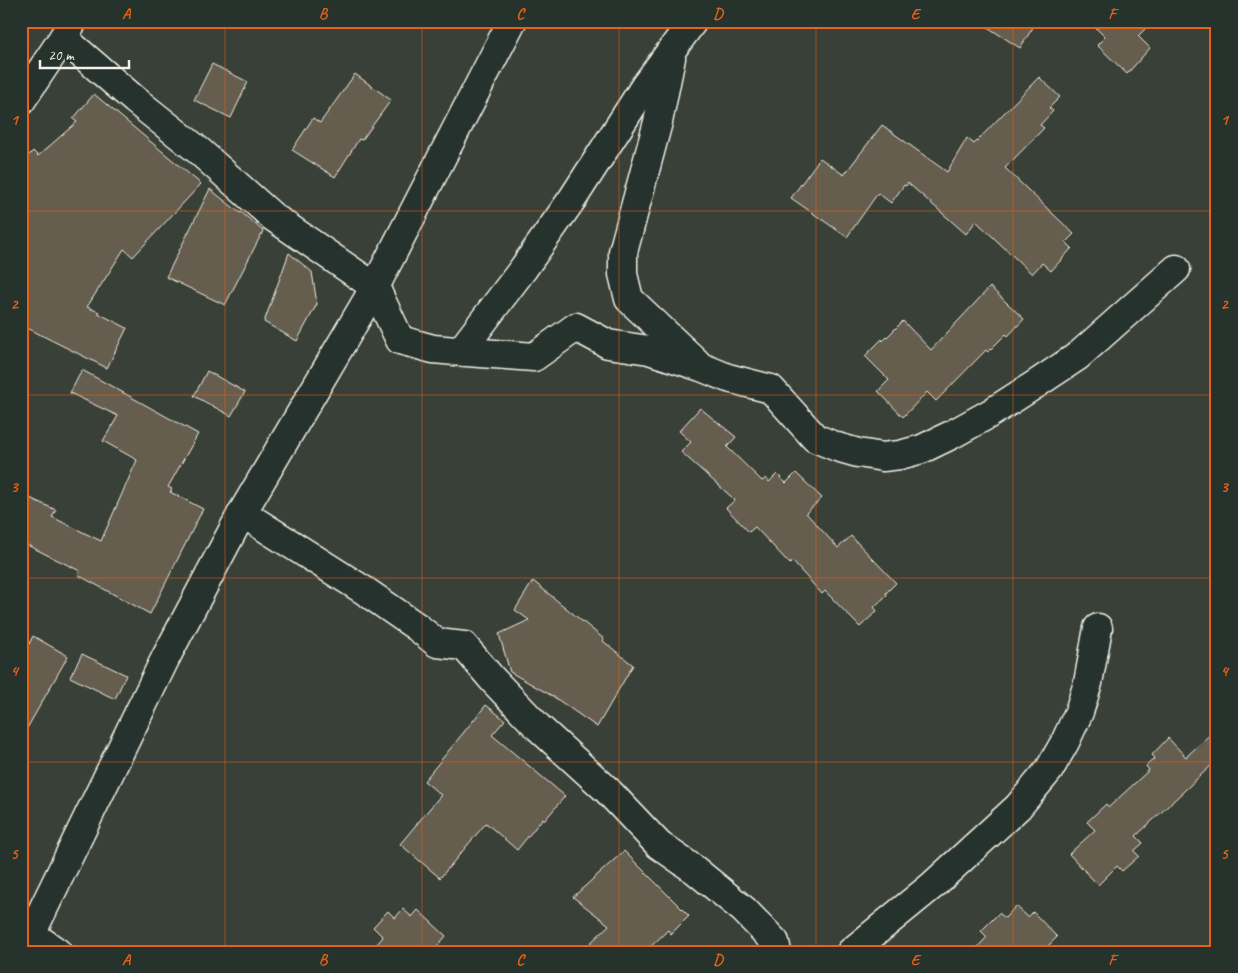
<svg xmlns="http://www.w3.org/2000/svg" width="1238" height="973" font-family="Caveat,sans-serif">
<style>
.building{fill:#655d4e;stroke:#f4f1e8}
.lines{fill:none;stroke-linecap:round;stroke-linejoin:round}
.minor-casing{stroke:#f4f1e8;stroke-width:31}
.minor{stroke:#26332d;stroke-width:28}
.grid{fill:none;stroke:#e96117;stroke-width:1;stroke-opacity:0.55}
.neatline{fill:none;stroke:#e96117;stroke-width:2}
.grid-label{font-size:16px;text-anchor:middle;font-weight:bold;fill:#e96117}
</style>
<rect width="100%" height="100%" fill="#394037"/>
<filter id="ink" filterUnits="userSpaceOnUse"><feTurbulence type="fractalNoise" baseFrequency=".02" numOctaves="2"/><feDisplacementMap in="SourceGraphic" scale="10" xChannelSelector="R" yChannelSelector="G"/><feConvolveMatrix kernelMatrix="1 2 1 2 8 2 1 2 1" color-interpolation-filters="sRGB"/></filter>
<g filter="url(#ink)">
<g class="building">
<path d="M978,21H1037L1020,48Z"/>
<path d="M1089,21H1153L1138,36L1150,48L1127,74L1097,45L1105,37Z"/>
<path d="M212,64L248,82L231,118L194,100Z"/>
<path d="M355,74L391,100L362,140L359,139L335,177L292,150L313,118L320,123Z"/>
<path d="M1039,77L1060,97L1049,108L1053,111L1040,125L1044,128L1005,168L1074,234L1066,242L1072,248L1051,271L1042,263L1032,274L976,221L966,234L908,183L906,186L904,185L891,203L878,193L847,237L791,198L820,158L844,175L882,125L947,172L967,138L974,144Z"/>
<path d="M94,94L201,184L133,257L124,249L87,307L99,312L98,313L127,328L107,368L21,325V163L33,151L38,156L77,122L73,119Z"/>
<path d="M210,189L240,213L241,212L263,231L225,305L166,277Z"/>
<path d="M289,253L312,272L317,304L297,341L264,322Z"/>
<path d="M990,287L1024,319L1008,336L1006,334L988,352L986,350L936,401L927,392L903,417L878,391L889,380L865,356L882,339L883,341L903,321L931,350Z"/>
<path d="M82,370L198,434L168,487L172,489L170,492L203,509L150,614L78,575L80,571L21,542V494L56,510L52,517L101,541L137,460L103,441L118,416L70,393Z"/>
<path d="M207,371L245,392L231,416L194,396Z"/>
<path d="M700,408L736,437L727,447L762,481L766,478L769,482L777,474L786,483L796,473L822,498L806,513L838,548L851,536L896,583L886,593L887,595L874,607L877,611L860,627L825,591L822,594L792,561L790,564L755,527L749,532L726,508L735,500L681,452L691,442L679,431Z"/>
<path d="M533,581L604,639L603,641L633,665L597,727L554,697L510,672L499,634L529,620L515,610Z"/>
<path d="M33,636L68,656L21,739V639L29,644Z"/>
<path d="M82,654L126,675L115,699L70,677Z"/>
<path d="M486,705L505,720L492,735L565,796L545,820L543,818L517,850L486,823L440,878L400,844L441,795L424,781Z"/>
<path d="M1217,728V760L1136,836L1143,843L1134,851L1139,856L1122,871L1117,866L1098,885L1069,854L1095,830L1087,822L1106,804L1109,807L1149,770L1146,766L1155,758L1152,755L1168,738L1186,757Z"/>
<path d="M624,851L689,916L671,934L668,930L645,952H581L609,925L573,897Z"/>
<path d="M1016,906L1028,917L1033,912L1057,937L1042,952H973L987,937L981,931L999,913L1005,918Z"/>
<path d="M403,909L412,917L418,910L446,936L432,952H370L383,937L373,927L388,911L395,918Z"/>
</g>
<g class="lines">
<g class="minor-casing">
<g id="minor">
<path d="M63,38L135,100L199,151L273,217L375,287L400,340L433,349L467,352L534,357L576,327L608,344L649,350L701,367L728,378L771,389L815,438L837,447L858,453L883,457L900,455L922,449L951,435L989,414L1036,384L1078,356L1176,269"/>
<path d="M671,58L658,122L623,252V274L629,299L696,362"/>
<path d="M21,101L63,38L73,21"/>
<path d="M460,352L523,269L573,198L645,86L693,21"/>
<path d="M242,513L365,591L417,627L437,643L464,646L493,680L538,727L607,790L659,845L695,870L744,910L775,942L777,952"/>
<path d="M21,927L57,952"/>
<path d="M21,951L31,934L166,657L242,513L375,287L512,21"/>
<path d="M851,952L933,885L1018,807L1049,770L1065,742L1079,712L1088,683L1098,628"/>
</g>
</g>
<use href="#minor" class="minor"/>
</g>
</g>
<path class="grid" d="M225,21V952M422,21V952M619,21V952M816,21V952M1013,21V952M21,211H1217M21,395H1217M21,578H1217M21,762H1217"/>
<rect width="1238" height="973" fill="none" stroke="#26332d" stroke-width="55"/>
<path d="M40 60v8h89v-8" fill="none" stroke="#f4f1e8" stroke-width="2.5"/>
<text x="48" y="60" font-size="15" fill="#f4f1e8" stroke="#26332d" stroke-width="4" paint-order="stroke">20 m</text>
<rect x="28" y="28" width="1182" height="918" class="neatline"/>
<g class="grid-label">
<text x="126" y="19">A</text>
<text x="323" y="19">B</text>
<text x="520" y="19">C</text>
<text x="718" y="19">D</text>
<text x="915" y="19">E</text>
<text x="1112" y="19">F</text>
<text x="14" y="125">1</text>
<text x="1224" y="125">1</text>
<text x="14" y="309">2</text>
<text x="1224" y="309">2</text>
<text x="14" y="492">3</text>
<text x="1224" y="492">3</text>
<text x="14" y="676">4</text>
<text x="1224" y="676">4</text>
<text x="14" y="859">5</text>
<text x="1224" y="859">5</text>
<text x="126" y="965">A</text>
<text x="323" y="965">B</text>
<text x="520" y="965">C</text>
<text x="718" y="965">D</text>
<text x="915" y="965">E</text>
<text x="1112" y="965">F</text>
</g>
</svg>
